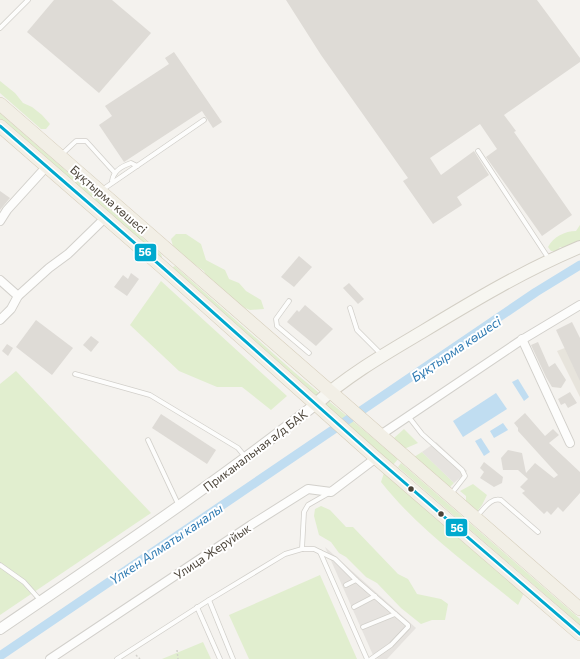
<svg xmlns="http://www.w3.org/2000/svg" width="580" height="659" font-family="Commissioner,sans-serif">
<style>
.residential{fill:#e7e4dc}
.green{fill:#e1eecf}
.parking{fill:#e6e3df}
.water{fill:#c0ddf1}
.lines{fill:none;stroke-linecap:round;stroke-linejoin:round}
.canal{stroke:#c0ddf1;stroke-width:9}
.building{fill:#dedbd6}
.service-casing{stroke:#d2d0cb;stroke-width:5.5}
.minor-casing{stroke:#d2d0cb;stroke-width:10}
.tertiary-casing{stroke:#d2d0cb;stroke-width:12}
.secondary-casing{stroke:#d3cfc5;stroke-width:14}
.primary-casing{stroke:#d6cebb;stroke-width:14}
.path{stroke:#d3d2cc;stroke-width:1.5;stroke-dasharray:2 2;stroke-linecap:butt}
.service{stroke:#fdfdfc;stroke-width:4}
.minor{stroke:#fdfdfc;stroke-width:8}
.tertiary{stroke:#fdfdfc;stroke-width:10}
.secondary{stroke:#f7f6f1;stroke-width:12}
.primary{stroke:#f2efe6;stroke-width:13}
.bus-1-casing{stroke:#fff;stroke-width:6}
.bus-1{stroke:#00a9ce;stroke-width:3}
.bus-dot{fill:#4b4439;stroke:#fff;stroke-width:1.5}
.labels{text-anchor:middle;dominant-baseline:central;stroke-width:4;stroke-linejoin:round;paint-order:stroke}
.street-label{font-size:12px;fill:#4b4439;stroke:#fff}
.water-label{font-size:13px;font-style:italic;fill:#2e7ab2;stroke:#fff}
.line-badge{stroke:#fff;stroke-width:1.5}
.badge-label{font-size:11px;text-anchor:middle;font-weight:bold;fill:#fff}
</style>
<rect width="100%" height="100%" fill="#f4f2ee"/>
<path class="residential" d="M580,342V397L557,351Z"/>
<g class="green">
<path d="M0,81L15,93L23,103L32,107L42,115L50,124L46,129H41L0,93Z"/>
<path d="M0,113L161,254L162,257L161,258L0,120Z"/>
<path d="M580,225V242L566,247H560L557,251H551L548,247C553,237 565,231 576,231Z"/>
<path d="M176,234H186L201,244L206,260L225,270L229,279L239,283L246,291L261,300L264,309L250,310L235,304L207,278L204,271L188,260L173,246L171,239Z"/>
<path d="M175,266L294,372L398,459L393,465L290,376L173,269V267Z"/>
<path d="M161,281L287,396L271,410L242,387H217L179,371L130,325Z"/>
<path d="M16,371L151,513L0,615V384Z"/>
<path d="M404,429L418,443L404,449L394,438Z"/>
<path d="M422,452L454,483L447,490L414,457Z"/>
<path d="M401,463L580,619V625L398,467Z"/>
<path d="M384,473L521,586L523,595L518,605C470,566 419,530 381,482Z"/>
<path d="M473,484L487,495L482,505L476,513L466,504V496L460,491Z"/>
<path d="M321,506L330,510L346,527H353L398,574L408,579L417,594L441,599L448,604L445,620H432L421,624L401,608L377,583L366,577L346,557L339,553L331,542L319,535L314,516L315,509Z"/>
<path d="M320,575L357,659H249L229,615Z"/>
<path d="M203,642L211,659H162Z"/>
</g>
<g class="parking">
<path d="M436,442L467,471L454,483L422,452Z"/>
<path d="M325,547L416,628L387,659H378L373,655Z"/>
</g>
<g class="water">
<path d="M518,379L529,397L524,401L512,382Z"/>
<path d="M496,393L507,409L463,437L453,421Z"/>
<path d="M503,423L508,430L494,438L490,431Z"/>
<path d="M481,438L490,452L484,456L475,441Z"/>
</g>
<g class="lines">
<path class="canal" d="M0,656L536,292L580,265"/>
</g>
<g class="building">
<path d="M54,0H112L151,33L99,93L27,32Z"/>
<path d="M286,0H537L580,58V62L504,115L516,131L514,132L572,215L542,236L486,157L497,149L480,124L430,158L441,175L474,151L489,175L457,197L462,205L433,224L403,181L408,178L321,55Z"/>
<path d="M174,52L222,122L213,128L202,111L124,162L99,125L112,116L105,106L169,64L165,58Z"/>
<path d="M0,191L10,198L0,210Z"/>
<path d="M299,256L312,267L294,287L281,277Z"/>
<path d="M131,273L139,279L127,296L114,287L123,275L128,279Z"/>
<path d="M349,283L364,299L358,304L343,288Z"/>
<path d="M305,305L333,329L316,346L287,322L297,310L299,312Z"/>
<path d="M36,320L73,348L52,375L16,347Z"/>
<path d="M572,322L580,338V381L556,330Z"/>
<path d="M91,336L99,342L91,352L83,345Z"/>
<path d="M538,342L549,367L555,363L566,380L561,388L552,387L546,377L531,345Z"/>
<path d="M7,344L13,348L8,356L2,351Z"/>
<path d="M570,392L577,403L568,408L565,403L561,405L558,399Z"/>
<path d="M525,413L545,436L553,429L559,435L549,443L580,472V493L563,512L558,507L551,515L547,511L544,514L522,493L525,491L520,487L528,479L518,470H503L501,458L508,450L522,453L526,473L535,463L554,478L558,475L518,431V428L514,423Z"/>
<path d="M161,414L216,450L207,464L152,428Z"/>
<path d="M484,462L503,477L502,483L494,487L480,478L484,472L480,468Z"/>
</g>
<g class="lines">
<g class="service-casing">
<g id="service">
<path d="M0,28L28,0"/>
<path d="M478,151L549,259"/>
<path d="M61,155L76,141H86L115,173"/>
<path d="M112,181C113,172 122,166 131,163L137,166"/>
<path d="M102,190L204,120"/>
<path d="M289,301L276,319L277,326L309,353"/>
<path d="M350,308L357,330L382,355"/>
<path d="M75,374L150,395L238,448L246,458"/>
<path d="M408,416L422,434L462,470L465,476L451,494"/>
<path d="M148,440L179,506"/>
<path d="M477,516C484,509 491,497 501,500L538,532"/>
<path d="M302,549L304,512L308,505L329,493"/>
<path d="M320,552L335,559L356,580L408,625V627L391,645L371,659"/>
<path d="M0,565L24,582L41,601"/>
<path d="M346,585L356,580"/>
<path d="M209,600L233,659"/>
<path d="M197,607L220,659"/>
<path d="M354,607L375,596"/>
<path d="M363,627L395,614"/>
<path d="M117,659L209,600L285,554L302,549H314L320,552L367,659"/>
</g>
</g>
<g class="minor-casing">
<g id="minor">
<path d="M0,221L7,210L47,166"/>
<path d="M0,280L18,296L11,309L0,320"/>
<path d="M18,296L49,268L68,254L105,218"/>
<path d="M522,339L570,443"/>
<path d="M379,436L520,341L580,305"/>
<path d="M50,659L251,525L308,489L331,492L376,458"/>
</g>
</g>
<g class="tertiary-casing">
<path id="tertiary" d="M0,629C107,556 215,484 316,404"/>
</g>
<g class="secondary-casing">
<path id="secondary" d="M316,404C348,375 385,354 422,332C473,301 525,270 580,247"/>
</g>
<g class="primary-casing">
<g id="primary">
<path d="M0,104L580,609"/>
<path d="M0,126L161,266L376,458L580,634"/>
</g>
</g>
<g class="path">
<path d="M177,650L178,659"/>
<path d="M136,655L140,659"/>
</g>
<use href="#service" class="service"/>
<use href="#minor" class="minor"/>
<use href="#tertiary" class="tertiary"/>
<use href="#secondary" class="secondary"/>
<use href="#primary" class="primary"/>
<g class="bus-1-casing">
<path id="bus-1" d="M0,126L161,266L376,458L580,634"/>
</g>
<use href="#bus-1" class="bus-1"/>
</g>
<g class="bus-dot">
<circle cx="411" cy="489" r="3.5"/>
<circle cx="441" cy="514" r="3.5"/>
</g>
<g class="labels">
<g class="street-label">
<text transform="translate(109 199) rotate(41)">Бұқтырма көшесі</text>
<text transform="translate(255 450) rotate(-37)">Приканальная а/д БАК</text>
<text transform="translate(212 551) rotate(-34)">Улица Жеруйык</text>
</g>
<g class="water-label">
<text transform="translate(456 349) rotate(-34)">Бұқтырма көшесі</text>
<text transform="translate(166 544) rotate(-34)">Үлкен Алматы каналы</text>
</g>
</g>
<g class="line-badge">
<rect x="134" y="243" width="23" height="19" rx="4" fill="#00a9ce"/>
<rect x="445" y="518" width="23" height="19" rx="4" fill="#00a9ce"/>
</g>
<g class="badge-label">
<text x="145" y="256">56</text>
<text x="457" y="532">56</text>
</g>
</svg>
